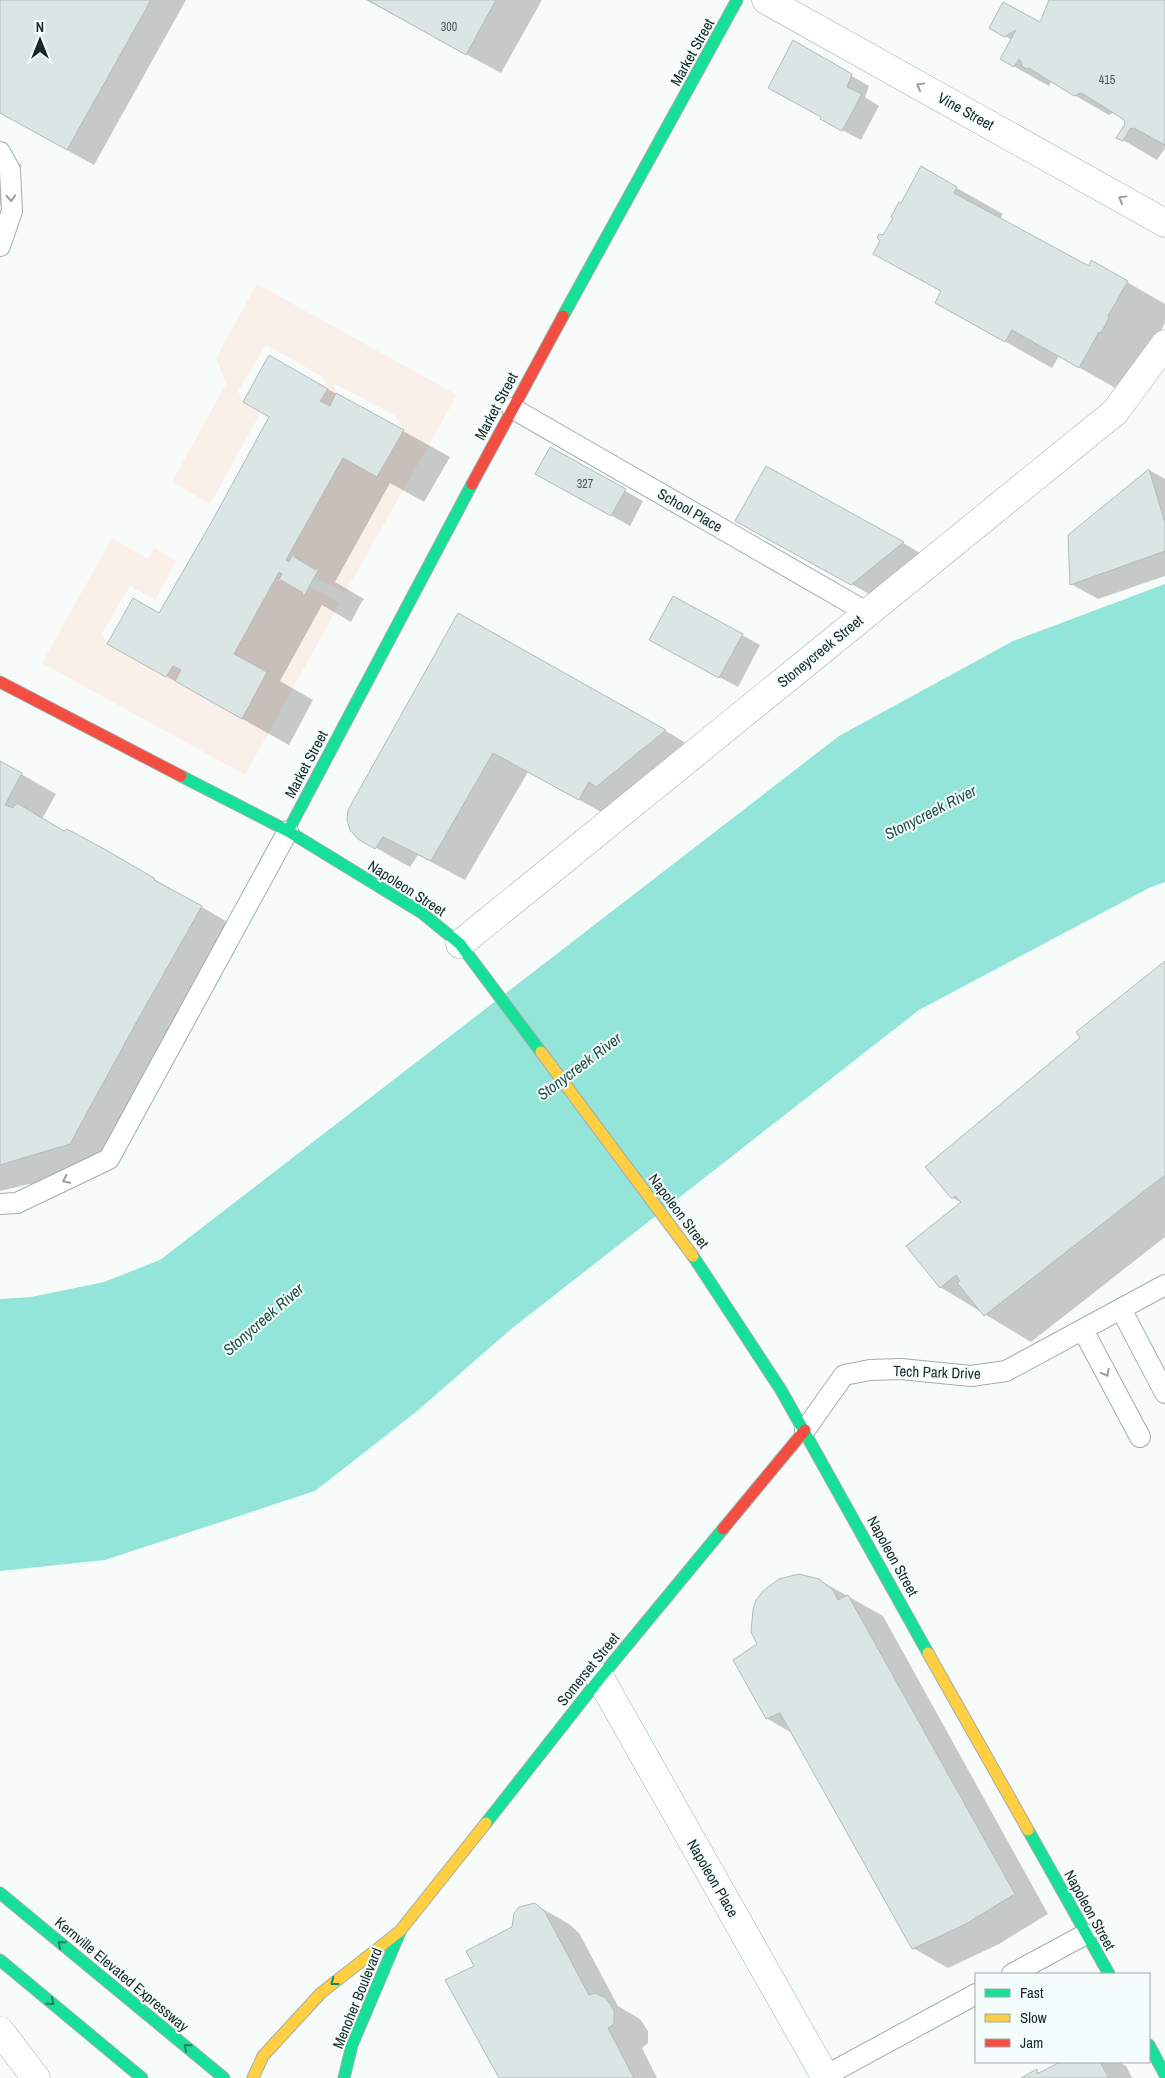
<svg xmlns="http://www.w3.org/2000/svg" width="1165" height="2078" font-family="'Archivo Narrow',sans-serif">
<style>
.green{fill:#fbefea}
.water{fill:#93e4d9}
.shadow{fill:#0003}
.building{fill:#dbe6e4;stroke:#b1bbba}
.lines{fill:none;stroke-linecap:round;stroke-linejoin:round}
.lane-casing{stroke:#a3aeac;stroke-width:22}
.street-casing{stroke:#a3aeac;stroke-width:29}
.fast-casing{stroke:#a3aeac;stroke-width:13}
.slow-casing{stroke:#a3aeac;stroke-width:13}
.jam-casing{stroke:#a3aeac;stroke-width:13}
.lane{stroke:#fefffe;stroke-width:20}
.street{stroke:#fefffe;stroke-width:28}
.fast{stroke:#16e098;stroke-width:11}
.slow{stroke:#ffcf43;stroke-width:11}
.jam{stroke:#f24e42;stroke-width:11}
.oneway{stroke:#969f9e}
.oneway2{stroke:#178560}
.labels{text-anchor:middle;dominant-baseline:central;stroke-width:4;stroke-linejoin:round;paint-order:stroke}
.number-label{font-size:12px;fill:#495957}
.street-label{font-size:15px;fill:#182a28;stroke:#f5fefc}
.water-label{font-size:16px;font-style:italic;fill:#20524c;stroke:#f5fefc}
</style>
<rect width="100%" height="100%" fill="#f7fcfb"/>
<g class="green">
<path d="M257,284L457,395L345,593L315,577L319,569L316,570L294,558L295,555L293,554L289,562L286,560L343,458L377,476L403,429L394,415L333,383L336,393L330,406L320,401L328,389L323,377L266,345L238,391L243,402L261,412L210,504L172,482L226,384L216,358Z"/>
<path d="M112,538L148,559L154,548L176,561L155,600L130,586L102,633L107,644L166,676L173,666L181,670L175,681L242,719L267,672L234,654L280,572L282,574L278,581L280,582L281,580L303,593L304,596L310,587L340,603L245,775L42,663Z"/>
</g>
<path class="water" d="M1165,584V882L1149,888L919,1010L510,1330L416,1412L315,1491L105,1560L0,1571V1299L31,1297L104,1282L160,1260L839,736L1013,641Z"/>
<g class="shadow">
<path d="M0,0H186L94,165L0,113Z"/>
<path d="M366,0H542L501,73Z"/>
<path d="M1050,0H1165V148L1157,160L1118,137L1126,124L1125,119L1115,112L1109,115L1051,82L1049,86L1001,59L1012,40L990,27L1040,24Z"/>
<path d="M793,42L869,86L865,97L879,106L861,140L840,129Z"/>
<path d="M0,152L22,165L0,206Z"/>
<path d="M921,168L1003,214L1000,219L1089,268L1127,282L1165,304V323L1126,394L1059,356L1052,368L983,329L942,292L874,253Z"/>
<path d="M270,357L450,457L424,502L390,483L335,582L364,599L361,603L351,622L322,605L280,681L313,700L289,745L155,670L160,615L271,417Z"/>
<path d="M551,449L643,501L630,526L536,473Z"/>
<path d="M766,468L903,543L929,558L878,599L764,535Z"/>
<path d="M1149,470L1165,479V576L1098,599L1071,584Z"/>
<path d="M458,615L666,731L699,751L614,819L528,772L465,880L418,855L410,867L394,858L359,838Z"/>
<path d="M742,635L760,645L738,687L669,650Z"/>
<path d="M0,762L56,794L42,819L64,832L106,851L236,927L105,1164L32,1185L29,1184L0,1191Z"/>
<path d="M1165,962V1237L1031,1342L940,1287L962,1203L953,1198L1082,1038Z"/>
<path d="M819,1580L883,1616L1048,1914L999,1944L948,1968L913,1948L792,1733L766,1718L758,1644Z"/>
<path d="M534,1904L569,1924L579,1933L618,2006L640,2019L648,2031V2043L642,2048L657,2078H501L476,1966Z"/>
<path d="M1063,2062H1118L1126,2066L1132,2078H1023L1037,2071L1041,2074Z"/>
</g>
<g class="building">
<path d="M0,0H151L67,150L0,113Z"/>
<path d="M368,0H496L466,55Z"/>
<path d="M1049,0H1165V145L1134,128L1130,129L1123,141L1116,138L1125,124L1124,120L1106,108L1081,93L1074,96L1029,68L1027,69L1021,66L1022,63L1019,59L1014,67L1000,59L1016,30L1004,37L989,28L1003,2L1040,22Z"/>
<path d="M793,40L852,74L847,87L862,94L842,131L820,119L821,117L768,88Z"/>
<path d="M921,166L957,187L954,193L1089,266L1091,260L1128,281L1108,316L1109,318L1101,333L1099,332L1079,368L1012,330L1005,342L935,303L941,291L873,254L880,241L877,238L879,234L883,235L893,218L891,217L899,202L901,203Z"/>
<path d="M269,355L328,389L320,401L330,406L336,393L404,430L377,477L343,458L286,560L289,562L293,554L295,555L294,557L316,570L317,568L319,569L304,596L302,595L303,593L281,580L280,582L278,581L282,574L279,572L234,654L267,672L242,719L175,681L181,670L173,666L166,677L107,644L133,598L159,613L211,523L269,417L243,402Z"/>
<path d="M550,447L626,489L611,516L535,474Z"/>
<path d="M766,466L904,542L851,585L735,521Z"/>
<path d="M1149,469L1165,523V551L1070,585L1068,535Z"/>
<path d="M673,596L743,634L719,678L649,640Z"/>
<path d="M458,613L666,730L596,787L589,782L579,800L493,753L431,861L383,837L375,849L358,839L350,830L347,820L348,810Z"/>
<path d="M0,761L22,773L5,805L13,808L17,803L64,831L67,829L106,850L154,878V880L202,906L135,1025L70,1144L0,1165Z"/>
<path d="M1165,961V1175L984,1316L957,1283L960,1281L956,1275L940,1288L906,1246L961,1202L955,1196L952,1199L925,1167L1080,1038L1076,1032Z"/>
<path d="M799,1574L819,1579L833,1590L838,1600L848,1595L1015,1894L964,1925L912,1949L780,1713L766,1719L733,1660L757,1644L751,1632L753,1610L756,1600L763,1591L779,1579Z"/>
<path d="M535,1903L545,1912L589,1995L595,1993L606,1998L614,2010V2024L608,2028L634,2078H499L445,1980L474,1966L466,1951L512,1927L514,1913L519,1907Z"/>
<path d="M1060,2062H1100L1109,2078H1021L1037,2069V2074Z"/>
</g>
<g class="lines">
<g class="lane-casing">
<g id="lane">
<path d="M0,152L10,170L12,211L0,246"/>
<path d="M512,408L868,613"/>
<path d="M0,1204L17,1203L109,1159L288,831"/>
<path d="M1121,1309L1165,1393"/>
<path d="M1083,1330L1140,1437"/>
<path d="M805,1430L844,1375L870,1370L901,1369L971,1376L1006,1371L1165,1285"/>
<path d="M1012,1974L1086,1934"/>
<path d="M825,2076L976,1994"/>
</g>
</g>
<g class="street-casing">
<g id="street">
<path d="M766,0L1165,223"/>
<path d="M460,944L1115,412L1165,344"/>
<path d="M600,1678L826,2078"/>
<path d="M0,2031L36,2078"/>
</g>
</g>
<g class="fast-casing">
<g id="fast">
<path d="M563,316L737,0"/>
<path d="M181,776L288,831L422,913L460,944L541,1052"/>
<path d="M288,831L472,484"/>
<path d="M693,1256L781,1390L928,1653"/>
<path d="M486,1823L600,1678L723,1529"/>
<path d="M1028,1830L1109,1974"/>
<path d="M0,1893L224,2078"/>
<path d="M0,1960L142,2078"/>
<path d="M1149,2045L1165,2075"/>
<path d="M344,2078L352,2045L400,1932"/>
</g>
</g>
<g class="slow-casing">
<g id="slow">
<path d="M541,1052L693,1256"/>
<path d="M928,1653L1028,1830"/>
<path d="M253,2078L263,2056L321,1993L400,1931L486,1823"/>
</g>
</g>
<g class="jam-casing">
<g id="jam">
<path d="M472,484L563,316"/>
<path d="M0,682L181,776"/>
<path d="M723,1529L805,1430"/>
</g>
</g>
<use href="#lane" class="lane"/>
<use href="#street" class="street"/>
<use href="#fast" class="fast"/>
<use href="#slow" class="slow"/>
<use href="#jam" class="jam"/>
</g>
<defs><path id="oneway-chevron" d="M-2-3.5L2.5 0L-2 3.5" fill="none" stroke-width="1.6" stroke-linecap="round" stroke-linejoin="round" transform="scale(1.25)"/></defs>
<g class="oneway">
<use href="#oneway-chevron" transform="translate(920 86) rotate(-151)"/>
<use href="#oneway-chevron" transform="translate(11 198) rotate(87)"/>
<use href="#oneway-chevron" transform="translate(1122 199) rotate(-151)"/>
<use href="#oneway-chevron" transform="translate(66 1180) rotate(154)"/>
<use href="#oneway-chevron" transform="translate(1106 1373) rotate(62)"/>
</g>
<g class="oneway2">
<use href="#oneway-chevron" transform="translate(61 1944) rotate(-140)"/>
<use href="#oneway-chevron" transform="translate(334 1982) rotate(142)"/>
<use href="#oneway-chevron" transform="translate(51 2002) rotate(40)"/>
<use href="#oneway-chevron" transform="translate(187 2047) rotate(-140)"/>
</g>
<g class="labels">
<g class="number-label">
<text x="449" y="27">300</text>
<text x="1107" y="80">415</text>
<text x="585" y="484">327</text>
</g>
<g class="street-label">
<text transform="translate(692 52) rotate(-61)">Market Street</text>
<text transform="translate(966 111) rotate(29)">Vine Street</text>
<text transform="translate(496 406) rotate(-62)">Market Street</text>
<text transform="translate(690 510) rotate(30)">School Place</text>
<text transform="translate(820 651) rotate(-39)">Stoneycreek Street</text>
<text transform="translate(306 764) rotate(-62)">Market Street</text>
<text transform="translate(407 888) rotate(33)">Napoleon Street</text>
<text transform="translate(679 1211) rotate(53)">Napoleon Street</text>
<text transform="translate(937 1372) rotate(2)">Tech Park Drive</text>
<text transform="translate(893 1556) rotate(61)">Napoleon Street</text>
<text transform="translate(588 1669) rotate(-51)">Somerset Street</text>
<text transform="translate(713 1878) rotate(60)">Napoleon Place</text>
<text transform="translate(1090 1910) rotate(61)">Napoleon Street</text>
<text transform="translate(122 1974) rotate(40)">Kernville Elevated Expressway</text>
<text transform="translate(357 1998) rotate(-68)">Menoher Boulevard</text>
</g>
<g class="water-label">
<text transform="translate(930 812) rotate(-27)">Stonycreek River</text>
<text transform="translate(579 1066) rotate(-37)">Stonycreek River</text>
<text transform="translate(263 1319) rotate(-41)">Stonycreek River</text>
</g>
</g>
<rect x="975" y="1973" width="175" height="90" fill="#f5fefc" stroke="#9da9a7"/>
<rect x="985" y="1989" width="25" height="8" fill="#16e098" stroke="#9da9a7"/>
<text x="1020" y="1998" font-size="15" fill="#182a28">Fast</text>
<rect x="985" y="2014" width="25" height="8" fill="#ffcf43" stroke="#9da9a7"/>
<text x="1020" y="2023" font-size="15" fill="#182a28">Slow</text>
<rect x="985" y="2039" width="25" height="8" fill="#f24e42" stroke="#9da9a7"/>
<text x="1020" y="2048" font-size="15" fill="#182a28">Jam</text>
<g transform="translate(40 40)" stroke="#f5fefc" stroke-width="4" paint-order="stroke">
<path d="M0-4L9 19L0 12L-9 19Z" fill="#182a28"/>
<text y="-8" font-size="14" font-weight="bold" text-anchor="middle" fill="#182a28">N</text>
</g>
</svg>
